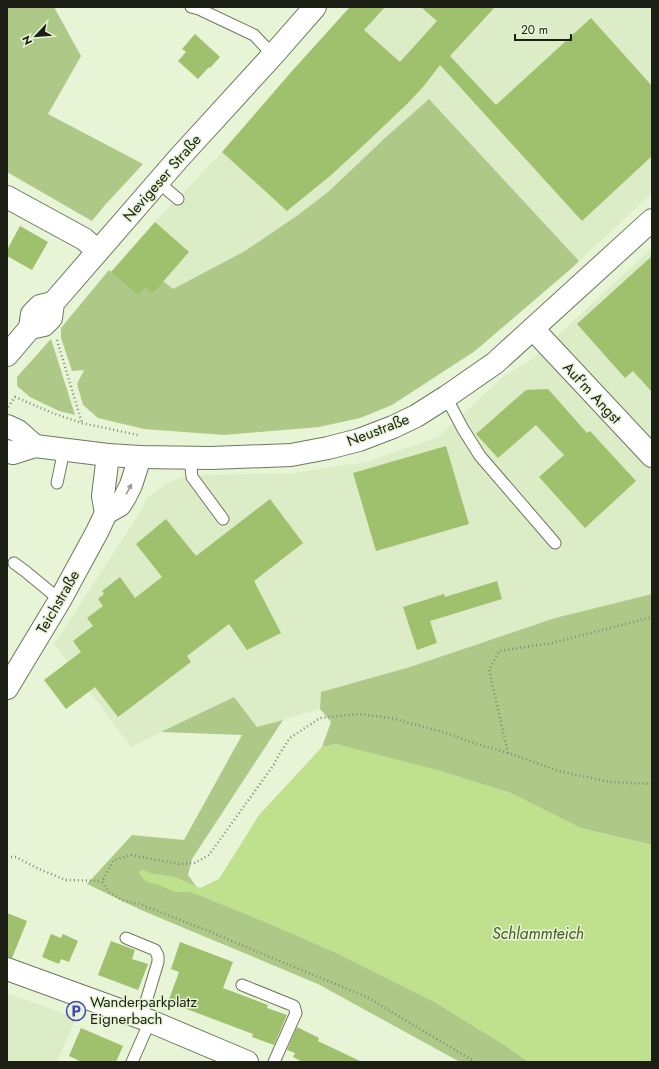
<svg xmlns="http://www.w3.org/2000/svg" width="659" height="1069" font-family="Jost,sans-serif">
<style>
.built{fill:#dbecc6}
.green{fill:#adc887}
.water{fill:#bfe18d}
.building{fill:#9fc06d}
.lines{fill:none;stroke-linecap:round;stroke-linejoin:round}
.service-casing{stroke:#6d795e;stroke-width:13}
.minor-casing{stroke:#6d795e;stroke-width:24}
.secondary-casing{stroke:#6d795e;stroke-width:24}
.path{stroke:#828b76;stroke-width:2.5;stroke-dasharray:1 3;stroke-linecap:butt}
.service{stroke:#fff;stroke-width:11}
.minor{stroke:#fff;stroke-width:22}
.secondary{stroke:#fff;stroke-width:22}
.oneway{fill:#989a95}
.labels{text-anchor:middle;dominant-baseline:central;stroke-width:3;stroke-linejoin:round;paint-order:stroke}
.street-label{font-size:15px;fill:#1b1f14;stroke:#e7f4d6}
.poi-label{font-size:15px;fill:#1b1f14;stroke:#e7f4d6;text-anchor:start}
.water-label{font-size:16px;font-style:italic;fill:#455b21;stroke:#e7f4d6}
</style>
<rect width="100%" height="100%" fill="#e7f4d6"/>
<g class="built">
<path d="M349,7H652V193L579,261L429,99L386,137L328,192L298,215L268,236L245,251L173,289L138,296L111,272L155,222L222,152Z"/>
<path d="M652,248V594L555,618L410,667L321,692L320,709L257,727L233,697L131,747L54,644L136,519L147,498L169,482L181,478L203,475L294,473L366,462L438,437L504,376L534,358Z"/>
<path d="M7,993L76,1018L57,1062H7Z"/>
</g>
<g class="green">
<path d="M7,7H54L81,56L48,114L143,164L105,205L92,221L7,172Z"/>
<path d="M429,99L579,261L573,267L475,351L392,405L360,418L319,427L224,435L144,429L98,418L83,405L77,384L84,370L72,371L61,338V328L109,270L138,296L146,287L163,281L173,289L245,251L298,215L328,192L386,137Z"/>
<path d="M51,339L75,415L59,411L30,397L17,386V377Z"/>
<path d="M652,594V845L580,828L508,792L336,744L322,747L331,722L320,709L321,692L410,667L555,618Z"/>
<path d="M234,697L257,727L283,720L192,859L188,875L204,897L273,925L337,953L435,1002L503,1044L529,1062H460L318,984L141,910L87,884L132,835L184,840L242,735L161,732Z"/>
</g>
<path class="water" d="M336,744L438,770L508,792L580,828L652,845V1062H529L503,1044L435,1002L337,953L273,925L204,897L189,892H175L159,885L150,883L144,880L139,873L140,871L144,870L150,873L175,877L200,888L219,879L259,815L322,747Z"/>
<g class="building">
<path d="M350,7H385L364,30L400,62L437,21L421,7H495L450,56L496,105L591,18L652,86V156L582,221L440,65L423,87L408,103L366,143L330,176L287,211L222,152L292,71Z"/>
<path d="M195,34L220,57L210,68L209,67L198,79L178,61L186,52L182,49Z"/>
<path d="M155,222L189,252L153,293L146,287L138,296L111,272Z"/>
<path d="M20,226L48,242L32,270L7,256V250Z"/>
<path d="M652,256V392L633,371L625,378L577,324Z"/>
<path d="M548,389L587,433L590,431L636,481L585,528L539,477L564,455L536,425L498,458L476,434L526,390Z"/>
<path d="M446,446L469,524L376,551L353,473Z"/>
<path d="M270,499L303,543L254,581L281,633L247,650L229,624L187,656L191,662L118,717L95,687L66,709L44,680L81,652L73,641L93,626L87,618L103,606L98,599L104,594L102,591L120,577L135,598L162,577L136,544L166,519L196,556Z"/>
<path d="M497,581L502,599L430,621L437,643L417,650L403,607L444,594L445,597Z"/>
<path d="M7,913L27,921L12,958L7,957Z"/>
<path d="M51,934L61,938L63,934L78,941L69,962L61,959L59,964L42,957Z"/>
<path d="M111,941L135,950L132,959L148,964L138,990L98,975Z"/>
<path d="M180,942L233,962L223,988L268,1005L267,1008L287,1015L274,1045L252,1037L253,1034L168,1002L179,972L171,969Z"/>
<path d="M297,1027L319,1038L318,1041L362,1062H303L293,1057L295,1053L287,1050Z"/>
<path d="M81,1028L123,1046L116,1062H82L69,1056Z"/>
</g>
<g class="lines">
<g class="service-casing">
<g id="service">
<path d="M191,7L199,9L254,35L273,55"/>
<path d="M158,182L178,199"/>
<path d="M446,397L463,429L480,456L555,543"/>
<path d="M190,457L192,477L223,519"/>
<path d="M57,483L64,450"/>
<path d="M14,563L25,571L60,600"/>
<path d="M126,938L155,950L158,956V962L141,1018"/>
<path d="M242,985L294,1006L296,1013L274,1062"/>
<path d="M132,1062L150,1021"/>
</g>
</g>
<g class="minor-casing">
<g id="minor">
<path d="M7,197L84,239L98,251"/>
<path d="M533,329L652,456"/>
<path d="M7,426L18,431L35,446"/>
<path d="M7,451L13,453L35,446L108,455L140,457L211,458L291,455L328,448L359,440L393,427L416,416L446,397L495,363L652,220"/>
<path d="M106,513L103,496L108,455"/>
<path d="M7,688L60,600L97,532L106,513L120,505L125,497L131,485L140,457"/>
<path d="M7,969L150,1021L247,1062"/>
</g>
</g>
<g class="secondary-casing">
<g id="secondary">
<path d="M30,328L44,325L51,318L53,303L178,159L273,55L315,7"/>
<path d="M7,355L30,328L32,314L40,306L53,303"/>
</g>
</g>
<g class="path">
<path d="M57,340L82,423"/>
<path d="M8,407L15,397L55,414L82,423L138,435"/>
<path d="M508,753L489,670L499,651L552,643L652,617"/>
<path d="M7,857H16L39,869L66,880L102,881"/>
<path d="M475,1062L367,997L253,950L206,930L142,905L122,900L109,892L104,885L102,881L114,860L131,855L179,864L195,863L209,855L273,766L280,753L290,738L320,718L359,714L391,718L443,732L477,744L508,753L559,771L610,782L652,784"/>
</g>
<use href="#service" class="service"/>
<use href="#minor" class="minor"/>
<use href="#secondary" class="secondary"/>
</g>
<defs><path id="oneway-solid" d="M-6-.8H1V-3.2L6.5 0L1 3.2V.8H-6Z"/></defs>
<use class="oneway" href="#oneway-solid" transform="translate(129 489) rotate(-62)"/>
<defs>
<g id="parking-ring" transform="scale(1)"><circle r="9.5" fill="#e7f4d6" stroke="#4342b7" stroke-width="1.5"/><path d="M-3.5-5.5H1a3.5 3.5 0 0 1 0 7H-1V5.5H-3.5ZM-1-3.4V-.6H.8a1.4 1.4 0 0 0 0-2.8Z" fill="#4342b7"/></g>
</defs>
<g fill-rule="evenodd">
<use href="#parking-ring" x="76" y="1011"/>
</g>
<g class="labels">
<g class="street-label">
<text transform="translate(162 178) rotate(-49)">Nevigeser Straße</text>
<text transform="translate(592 393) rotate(47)">Auf'm Angst</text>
<text transform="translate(378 430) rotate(-21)">Neustraße</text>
<text transform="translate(58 602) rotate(-60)">Teichstraße</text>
</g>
<g class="poi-label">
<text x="90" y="1002">Wanderparkplatz<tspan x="90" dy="17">Eignerbach</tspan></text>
</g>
<g class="water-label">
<text x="538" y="933">Schlammteich</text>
</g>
</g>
<rect width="659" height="1069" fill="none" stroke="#1b1f14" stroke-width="16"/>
<g transform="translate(36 36) rotate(244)" stroke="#e7f4d6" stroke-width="3" paint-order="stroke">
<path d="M0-3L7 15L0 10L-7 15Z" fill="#1b1f14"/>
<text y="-6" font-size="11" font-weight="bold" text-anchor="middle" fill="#1b1f14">N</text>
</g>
<path d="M515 34v6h56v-6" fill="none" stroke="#1b1f14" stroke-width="2"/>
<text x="521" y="34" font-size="12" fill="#1b1f14" stroke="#e7f4d6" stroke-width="3" paint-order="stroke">20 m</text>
</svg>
